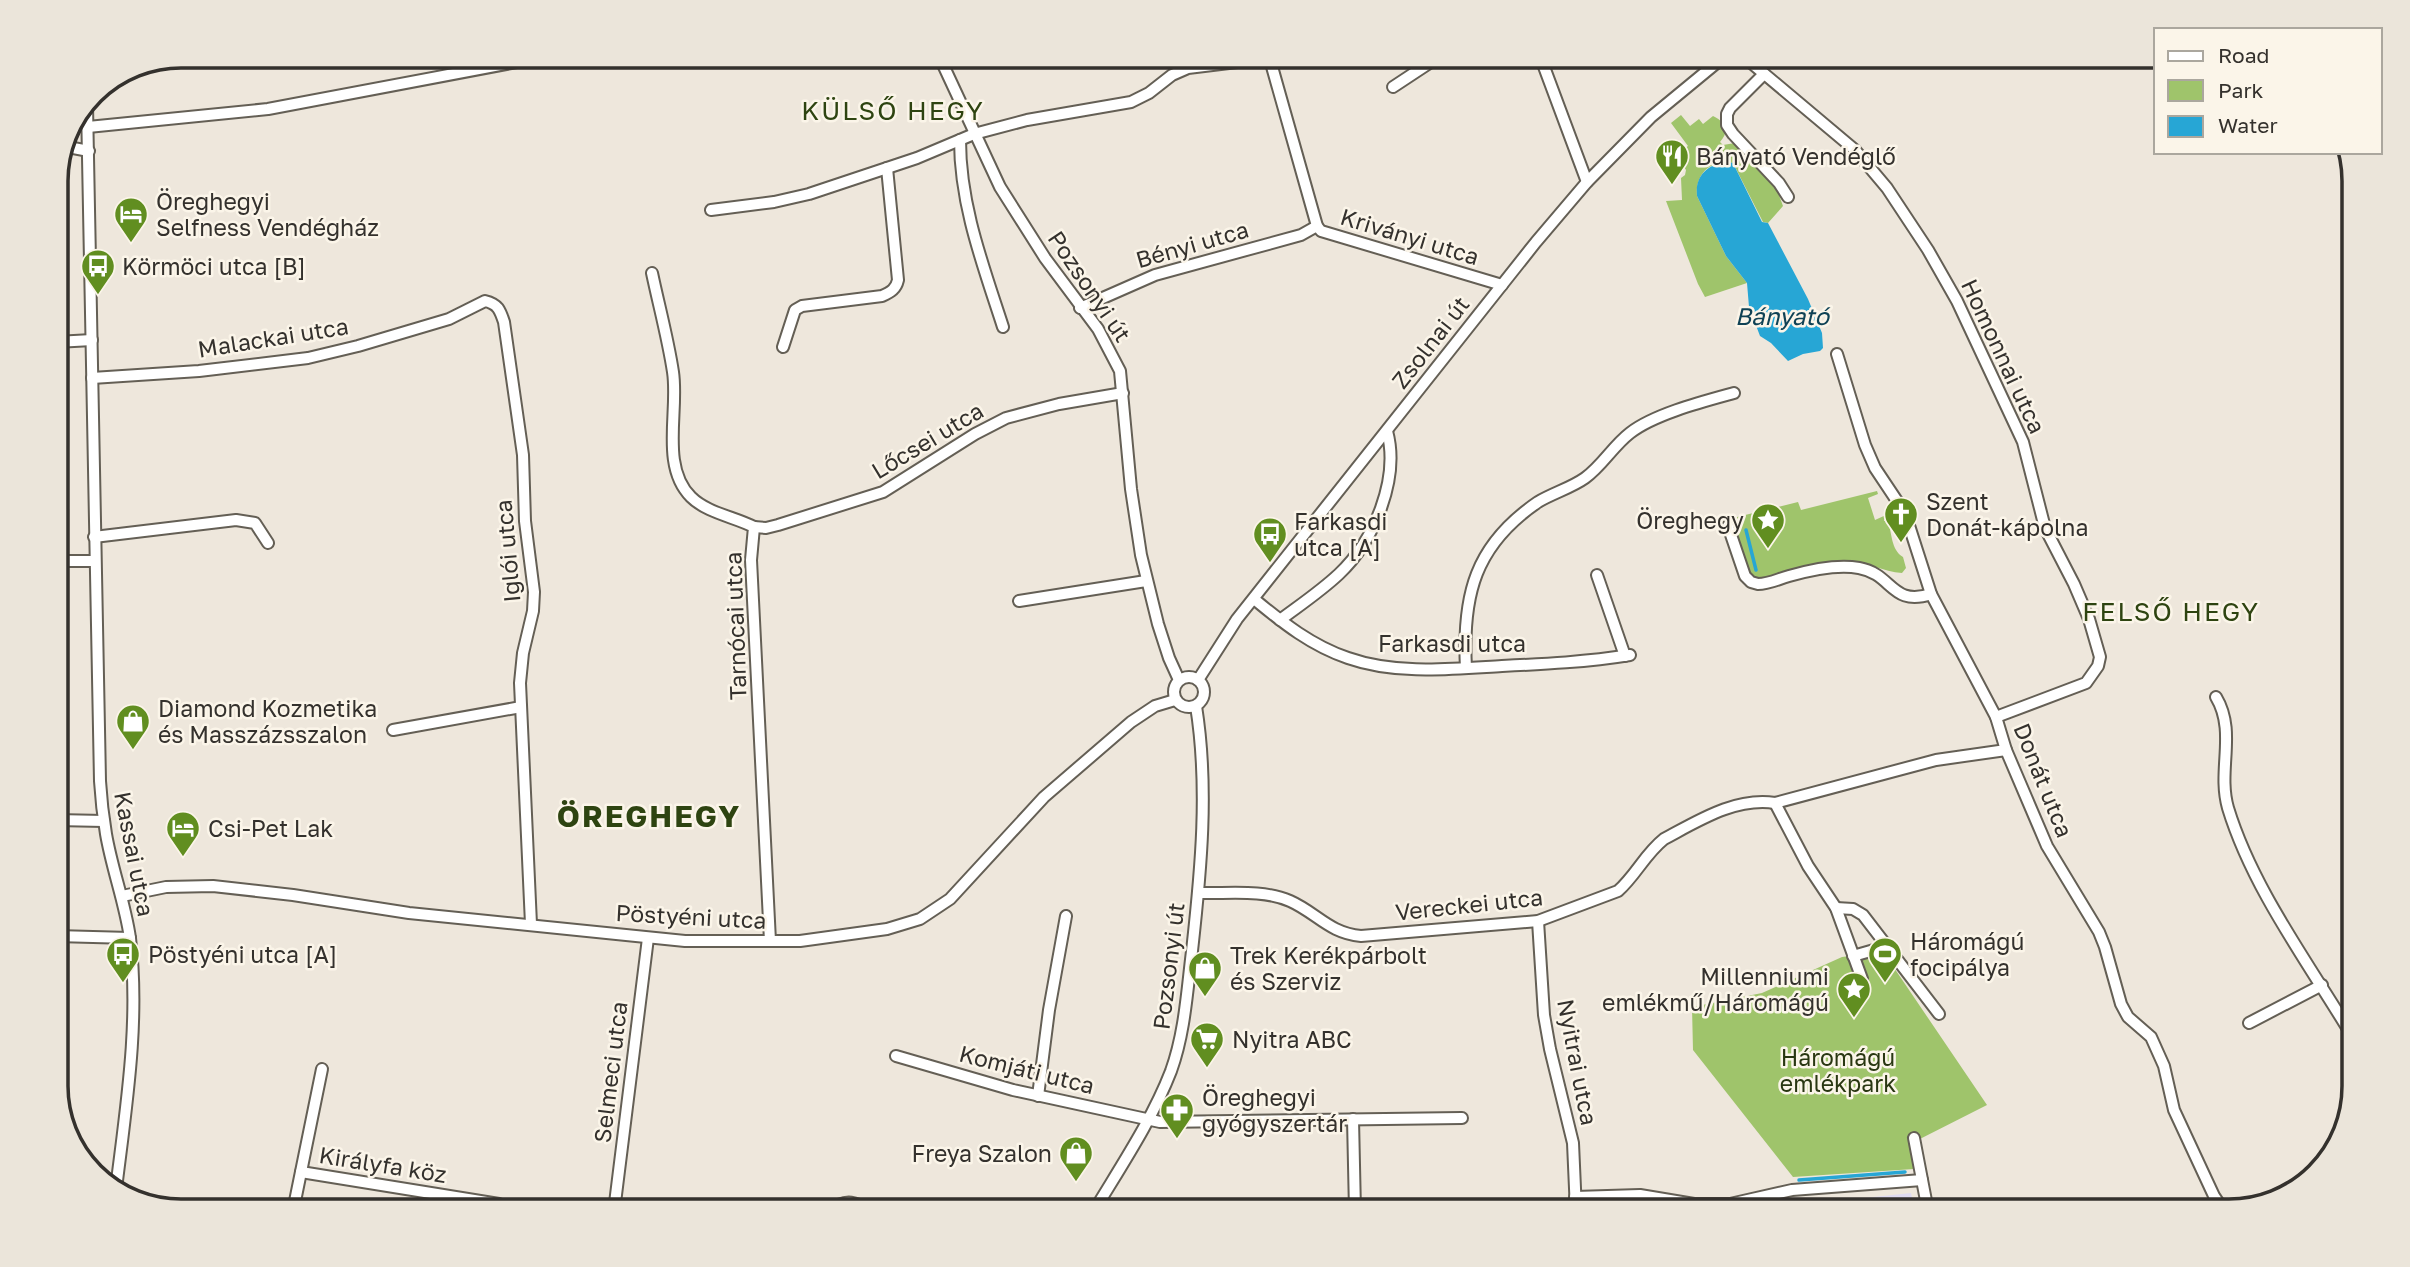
<svg xmlns="http://www.w3.org/2000/svg" width="2410" height="1267" font-family="'Golos Text',sans-serif">
<style>
.education{fill:#dfdbf1}
.green{fill:#9fc46b}
.water{fill:#27a6d5}
.lines{fill:none;stroke-linecap:round;stroke-linejoin:round}
.stream{stroke:#27a6d5;stroke-width:3.5}
.minor-casing{stroke:#645f55;stroke-width:14}
.minor{stroke:#fff;stroke-width:10}
.labels{text-anchor:middle;dominant-baseline:central;stroke-width:5;stroke-linejoin:round;paint-order:stroke}
.poi-label{font-size:23px;fill:#34312d;stroke:#fbf5e9;text-anchor:start}
.street-label{font-size:23px;fill:#34312d;stroke:#fbf5e9}
.park-label{font-size:23px;fill:#293712;stroke:#fbf5e9}
.water-label{font-size:24px;font-style:italic;fill:#0f4255;stroke:#fbf5e9}
.quarter-label{font-size:26px;letter-spacing:2px;fill:#2e4411;stroke:#fbf5e9}
.district-label{font-size:30px;font-weight:bold;letter-spacing:2px;fill:#2e4411;stroke:#fbf5e9}
.rim{fill:none;stroke:#34312d;stroke-width:3.5}
</style>
<rect width="100%" height="100%" fill="#eee7dc"/>
<path class="education" d="M1911,1193L1915,1211H1798V1205Z"/>
<g class="green">
<path d="M1681,115L1690,126L1699,119L1703,124L1713,116C1726,122 1730,131 1720,142L1723,145L1735,143L1739,146L1776,187L1783,206L1768,223L1763,222L1733,163C1711,159 1695,174 1697,196L1726,256L1747,283L1705,297L1698,284L1666,201L1682,200L1681,178L1685,175L1686,170L1682,164L1683,158L1676,154L1688,146L1671,123Z"/>
<path d="M1877,491L1878,494L1868,498L1875,520L1886,515L1884,521H1888C1892,533 1891,550 1903,557L1906,568L1902,573C1883,572 1864,560 1845,561C1823,561 1801,569 1781,574C1775,576 1766,580 1760,580C1742,578 1737,531 1737,517L1798,502L1801,510Z"/>
<path d="M1880,952L1884,953L1987,1105L1910,1144L1914,1169L1793,1177L1693,1050L1692,1007L1762,993L1842,957Z"/>
</g>
<path class="water" d="M1724,161L1733,163L1762,222L1768,223L1808,299L1822,333L1823,348L1820,351L1803,354L1788,361L1771,343L1760,336L1749,307L1747,283L1726,256L1697,196C1695,176 1706,167 1724,161Z"/>
<g class="lines">
<g class="stream">
<path d="M1746,530L1756,570"/>
<path d="M1799,1180L1905,1172"/>
</g>
<g class="minor-casing">
<g id="minor">
<path d="M939,56L1000,187L1045,258L1098,329L1120,371L1131,489L1141,555L1158,624L1169,658L1179,680"/>
<path d="M1269,56L1317,226L1321,231L1502,285"/>
<path d="M1540,56L1587,182"/>
<path d="M1743,56L1855,150L1887,188L1928,250L1957,301L2023,442L2045,528L2074,584L2089,619L2100,657L2098,666L2086,683L1996,717"/>
<path d="M1764,74L1730,108L1727,114V125L1733,134L1779,183L1788,197"/>
<path d="M1393,87L1440,56"/>
<path d="M87,105L100,781C101,798 103,816 106,834C112,869 125,903 130,938C140,1022 126,1107 116,1189"/>
<path d="M88,127L268,109L522,61L570,56"/>
<path d="M960,140C960,205 983,265 1003,327"/>
<path d="M68,147L89,151"/>
<path d="M711,210L774,202L809,194L917,158L974,134L1027,120L1131,102L1149,93L1172,75L1188,68L1270,58"/>
<path d="M652,273C659,306 668,339 673,372C679,411 660,466 691,497C707,513 735,517 754,527L751,560L770,941"/>
<path d="M1080,308L1155,275L1301,235L1317,226"/>
<path d="M56,342L92,340"/>
<path d="M783,347L795,310L802,306L882,296C891,292 896,289 898,280L887,168"/>
<path d="M1837,354L1865,445L1875,468L1905,513L1931,594L1996,717L2006,750L2047,846L2099,932L2105,947L2121,1004L2128,1017L2151,1037L2164,1066L2174,1110L2214,1196L2224,1211"/>
<path d="M92,378L199,371L308,358L358,346L449,319L485,301C498,304 500,310 504,322L523,455L525,521L534,592L533,611L523,653L520,683L531,924"/>
<path d="M1728,526L1745,576L1751,582L1758,584C1769,584 1778,579 1789,576C1810,570 1837,564 1859,568C1893,574 1891,607 1931,594"/>
<path d="M754,527L766,528L778,525L883,492L975,434L1006,418L1059,404L1123,393"/>
<path d="M94,537L236,520L255,523L268,543"/>
<path d="M56,561H95"/>
<path d="M1597,575L1625,656"/>
<path d="M1254,599C1283,623 1312,646 1348,658C1396,675 1452,669 1502,666C1545,664 1587,662 1630,655"/>
<path d="M1019,601L1146,581"/>
<path d="M1280,620C1300,605 1321,591 1339,574C1374,541 1400,479 1387,431"/>
<path d="M1466,668C1462,595 1475,545 1538,502C1553,493 1571,488 1585,478C1602,466 1613,446 1630,433C1654,414 1705,401 1734,393"/>
<circle cx="1189" cy="692" r="15"/>
<path d="M1198,680L1237,619L1536,242L1587,182L1651,117L1725,56"/>
<path d="M2216,697C2237,732 2217,770 2228,808C2253,890 2310,965 2354,1039"/>
<path d="M393,730L521,707"/>
<path d="M1775,803L1808,866L1836,908L1862,979"/>
<path d="M56,820L104,821"/>
<path d="M1198,893C1227,894 1263,889 1290,901C1317,913 1329,933 1361,936L1538,921L1618,891C1636,875 1645,854 1664,839C1698,821 1735,797 1775,803L1936,760L2006,750"/>
<path d="M122,896L166,887L213,886L293,895L409,913L685,941H800L887,929L920,919L950,899L1044,797L1131,722L1155,706L1175,700"/>
<path d="M1836,908L1853,909L1863,915L1939,1014"/>
<path d="M1538,921L1544,1015L1550,1049L1573,1143L1576,1211"/>
<path d="M56,936L130,938"/>
<path d="M1853,956L1888,946"/>
<path d="M2249,1023L2322,985"/>
<path d="M896,1056L1013,1090L1160,1122L1462,1118"/>
<path d="M1038,1096L1049,1010L1066,916"/>
<path d="M1353,1119L1355,1211"/>
<path d="M1914,1138L1928,1211"/>
<path d="M2339,1144V1143"/>
<path d="M301,1172L499,1204"/>
<path d="M1575,1197L1640,1195L1694,1204H1730L1792,1190L1922,1180"/>
<path d="M614,1204L645,1211"/>
<path d="M293,1211L322,1069"/>
<path d="M614,1211L648,938"/>
<path d="M831,1211C845,1197 857,1203 873,1211"/>
<path d="M1094,1211C1121,1166 1152,1120 1171,1071C1185,1032 1187,991 1192,951C1201,870 1209,787 1196,706"/>
</g>
</g>
<use href="#minor" class="minor"/>
</g>
<defs>
<g id="restaurant-pin" transform="scale(1.75)"><path d="M0 17L-7.5 6A9.5 9.5 0 1 1 7.5 6Z" fill="#618e20" stroke="#fbf5e9"/><path d="M-5-6h1v4h1v-4h1v4h1v-4h1v5L-1.5 .5V6h-2V.5L-5-1ZM5-6V6H3V1.5H1.5Q1.5-4 5-6Z" fill="#fff"/></g>
<g id="hotel-pin" transform="scale(1.75)"><path d="M0 17L-7.5 6A9.5 9.5 0 1 1 7.5 6Z" fill="#618e20" stroke="#fbf5e9"/><path d="M-6-4.5h1.5V1H6V5H4.5V3h-9V5H-6ZM-4 0a1.8 1.8 0 1 1 3.6 0ZM.5 0V-2.5h3Q6-2.5 6 0Z" fill="#fff"/></g>
<g id="bus-pin" transform="scale(1.75)"><path d="M0 17L-7.5 6A9.5 9.5 0 1 1 7.5 6Z" fill="#618e20" stroke="#fbf5e9"/><path d="M-5-6H5V4H4V6H2V4H-2V6H-4V4H-5ZM-3.5-4V0h7V-4ZM-3.5 1.2v1.5H-2V1.2ZM2 1.2v1.5H3.5V1.2Z" fill="#fff"/></g>
<g id="church-pin" transform="scale(1.75)"><path d="M0 17L-7.5 6A9.5 9.5 0 1 1 7.5 6Z" fill="#618e20" stroke="#fbf5e9"/><path d="M-1.2-6h2.4v3.5h3.3v2.4h-3.3V6h-2.4V-.1h-3.3v-2.4h3.3Z" fill="#fff"/></g>
<g id="sight-pin" transform="scale(1.75)"><path d="M0 17L-7.5 6A9.5 9.5 0 1 1 7.5 6Z" fill="#618e20" stroke="#fbf5e9"/><path d="M0-6L1.8-2.2L6-1.7L2.9 1.2L3.7 5.4L0 3.3L-3.7 5.4L-2.9 1.2L-6-1.7L-1.8-2.2Z" fill="#fff"/></g>
<g id="shop-pin" transform="scale(1.75)"><path d="M0 17L-7.5 6A9.5 9.5 0 1 1 7.5 6Z" fill="#618e20" stroke="#fbf5e9"/><path d="M-5-2.5h2.3a2.7 3.5 0 0 1 5.4 0H5L5.5 6h-11ZM-1.5-2.5h3a1.5 2.3 0 0 0-3 0Z" fill="#fff"/></g>
<g id="stadium-pin" transform="scale(1.75)"><path d="M0 17L-7.5 6A9.5 9.5 0 1 1 7.5 6Z" fill="#618e20" stroke="#fbf5e9"/><path d="M0-5a6.5 5 0 1 0 0 10a6.5 5 0 1 0 0-10ZM-3.5-1.8h7v3.6h-7Z" fill="#fff"/></g>
<g id="supermarket-pin" transform="scale(1.75)"><path d="M0 17L-7.5 6A9.5 9.5 0 1 1 7.5 6Z" fill="#618e20" stroke="#fbf5e9"/><path d="M-6-5.5h2.5l.6 2H6L4.5 2H-2.5L-4.4-4H-6ZM-1.5 3.2a1.3 1.3 0 1 0 .1 0ZM3 3.2a1.3 1.3 0 1 0 .1 0Z" fill="#fff"/></g>
<g id="pharmacy-pin" transform="scale(1.75)"><path d="M0 17L-7.5 6A9.5 9.5 0 1 1 7.5 6Z" fill="#618e20" stroke="#fbf5e9"/><path d="M-2-6h4v4h4v4h-4v4h-4v-4h-4v-4h4Z" fill="#fff"/></g>
</defs>
<g fill-rule="evenodd">
<use href="#restaurant-pin" x="1672" y="156"/>
<use href="#hotel-pin" x="131" y="214"/>
<use href="#bus-pin" x="98" y="266"/>
<use href="#church-pin" x="1901" y="514"/>
<use href="#sight-pin" x="1768" y="520"/>
<use href="#bus-pin" x="1270" y="534"/>
<use href="#shop-pin" x="133" y="721"/>
<use href="#hotel-pin" x="183" y="828"/>
<use href="#bus-pin" x="123" y="954"/>
<use href="#stadium-pin" x="1885" y="954"/>
<use href="#shop-pin" x="1205" y="968"/>
<use href="#sight-pin" x="1854" y="989"/>
<use href="#supermarket-pin" x="1207" y="1039"/>
<use href="#pharmacy-pin" x="1177" y="1110"/>
<use href="#shop-pin" x="1076" y="1153"/>
</g>
<g class="labels">
<g class="poi-label">
<text x="1696" y="156">Bányató Vendéglő</text>
<text x="156" y="201">Öreghegyi<tspan x="156" dy="26">Selfness Vendégház</tspan></text>
<text x="122" y="266">Körmöci utca [B]</text>
<text x="1926" y="501">Szent<tspan x="1926" dy="26">Donát-kápolna</tspan></text>
<text x="1744" y="520" text-anchor="end">Öreghegy</text>
<text x="1294" y="521">Farkasdi<tspan x="1294" dy="26">utca [A]</tspan></text>
<text x="158" y="708">Diamond Kozmetika<tspan x="158" dy="26">és Masszázsszalon</tspan></text>
<text x="208" y="828">Csi-Pet Lak</text>
<text x="1910" y="941">Háromágú<tspan x="1910" dy="26">focipálya</tspan></text>
<text x="148" y="954">Pöstyéni utca [A]</text>
<text x="1230" y="955">Trek Kerékpárbolt<tspan x="1230" dy="26">és Szerviz</tspan></text>
<text x="1829" y="976" text-anchor="end">Millenniumi<tspan x="1829" dy="26">emlékmű/Háromágú</tspan></text>
<text x="1232" y="1039">Nyitra ABC</text>
<text x="1202" y="1097">Öreghegyi<tspan x="1202" dy="26">gyógyszertár</tspan></text>
<text x="1052" y="1153" text-anchor="end">Freya Szalon</text>
</g>
<g class="street-label">
<text transform="translate(1410 236) rotate(17)">Kriványi utca</text>
<text transform="translate(1192 244) rotate(-16)">Bényi utca</text>
<text transform="translate(1090 286) rotate(56)">Pozsonyi út</text>
<text transform="translate(273 337) rotate(-9)">Malackai utca</text>
<text transform="translate(1430 342) rotate(-52)">Zsolnai út</text>
<text transform="translate(2004 356) rotate(65)">Homonnai utca</text>
<text transform="translate(927 440) rotate(-31)">Lőcsei utca</text>
<text transform="translate(507 551) rotate(-95)">Iglói utca</text>
<text transform="translate(735 626) rotate(-92)">Tarnócai utca</text>
<text x="1452" y="643">Farkasdi utca</text>
<text transform="translate(2044 780) rotate(68)">Donát utca</text>
<text transform="translate(135 854) rotate(79)">Kassai utca</text>
<text transform="translate(1469 904) rotate(-6)">Vereckei utca</text>
<text transform="translate(691 916) rotate(3)">Pöstyéni utca</text>
<text transform="translate(1168 966) rotate(-83)">Pozsonyi út</text>
<text transform="translate(1578 1062) rotate(79)">Nyitrai utca</text>
<text transform="translate(1027 1069) rotate(14)">Komjáti utca</text>
<text transform="translate(610 1072) rotate(-83)">Selmeci utca</text>
<text transform="translate(383 1164) rotate(9)">Királyfa köz</text>
</g>
<g class="park-label">
<text x="1838" y="1057">Háromágú<tspan x="1838" dy="26">emlékpark</tspan></text>
</g>
<g class="water-label">
<text x="1782" y="315">Bányató</text>
</g>
<g class="quarter-label">
<text x="893" y="110">KÜLSŐ HEGY</text>
<text x="2171" y="611">FELSŐ HEGY</text>
</g>
<g class="district-label">
<text x="649" y="816">ÖREGHEGY</text>
</g>
</g>
<path d="M0 0H2410V1267H0ZM181 68H2229A113 113 0 0 1 2342 181V1086A113 113 0 0 1 2229 1199H181A113 113 0 0 1 68 1086V181A113 113 0 0 1 181 68Z" fill="#ebe5da" fill-rule="evenodd"/>
<path class="rim" d="M181 68H2229A113 113 0 0 1 2342 181V1086A113 113 0 0 1 2229 1199H181A113 113 0 0 1 68 1086V181A113 113 0 0 1 181 68Z"/>
<rect x="2154" y="28" width="228" height="126" fill="#fbf5e9" stroke="#aba79e" stroke-width="2"/>
<rect x="2168" y="51" width="35" height="10" fill="#ffffff" stroke="#aba79e" stroke-width="2"/>
<text x="2218" y="63" font-size="21" fill="#34312d">Road</text>
<rect x="2168" y="80" width="35" height="21" fill="#9fc46b" stroke="#aba79e" stroke-width="2"/>
<text x="2218" y="98" font-size="21" fill="#34312d">Park</text>
<rect x="2168" y="116" width="35" height="21" fill="#27a6d5" stroke="#aba79e" stroke-width="2"/>
<text x="2218" y="133" font-size="21" fill="#34312d">Water</text>
</svg>
